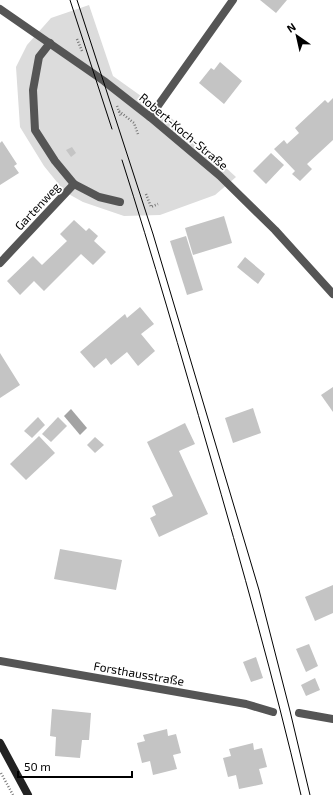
<svg xmlns="http://www.w3.org/2000/svg" width="333" height="795" font-family="'Exo 2',sans-serif">
<style>
.green{fill:#dcdcdc}
.water{fill:#a3a3a3}
.building{fill:#c4c4c4}
.lines{fill:none;stroke-linecap:round;stroke-linejoin:round}
.path{stroke:#777;stroke-width:2.5;stroke-dasharray:1 2;stroke-linecap:butt}
.minor{stroke:#555;stroke-width:8}
.secondary{stroke:#222;stroke-width:8}
.tram{stroke:#000;stroke-width:1}
.labels{text-anchor:middle;dominant-baseline:central;stroke-width:3.5;stroke-linejoin:round;paint-order:stroke}
.street-label{font-size:12px;fill:#000;stroke:#fff}
</style>
<rect width="100%" height="100%" fill="#fff"/>
<path class="green" d="M89,5L113,76L169,116L236,177L215,195L160,215L124,216L83,202L65,192L44,166L20,127L16,67L27,45L51,18Z"/>
<path class="water" d="M71,409L87,428L80,435L64,416Z"/>
<g class="building">
<path d="M260,0H287L276,13Z"/>
<path d="M220,62L242,81L224,104L199,83L211,68L214,70Z"/>
<path d="M333,98V140L307,164L312,169L300,181L292,174L295,171L274,149L284,140L287,144L299,133L295,128L325,100L328,103Z"/>
<path d="M2,141L17,164L14,166L19,173L0,185V143Z"/>
<path d="M72,147L76,153L71,157L66,150Z"/>
<path d="M271,153L284,165L266,184L253,171Z"/>
<path d="M224,216L232,243L193,255L185,228Z"/>
<path d="M74,220L86,231L89,228L98,236L94,241L106,252L93,265L81,254L44,291L34,281L20,295L7,281L33,256L42,265L67,241L60,234Z"/>
<path d="M186,236L203,290L187,295L170,241Z"/>
<path d="M245,257L265,274L258,284L237,267Z"/>
<path d="M140,307L154,324L141,334L155,351L138,366L127,352L111,365L106,358L94,368L80,352L125,314L127,318Z"/>
<path d="M0,353L20,385L0,398Z"/>
<path d="M333,387V412L321,395Z"/>
<path d="M253,408L261,433L233,443L225,418Z"/>
<path d="M38,417L45,425L32,438L24,431Z"/>
<path d="M58,417L67,426L51,442L42,434Z"/>
<path d="M185,423L195,444L179,451L208,514L159,537L150,518L156,515L152,506L173,496L147,442Z"/>
<path d="M39,436L55,453L26,480L10,464Z"/>
<path d="M95,437L104,445L95,453L87,445Z"/>
<path d="M60,549L122,560L116,590L54,579Z"/>
<path d="M333,585V613L315,621L305,597Z"/>
<path d="M309,644L318,666L306,672L296,649Z"/>
<path d="M256,657L263,678L251,682L243,662Z"/>
<path d="M315,678L320,690L306,696L301,685Z"/>
<path d="M52,709L91,713L89,740H82L80,758L55,756L56,737L50,736Z"/>
<path d="M167,729L168,736L176,734L181,753L173,755L177,769L153,775L150,761L142,763L137,743L145,741L143,735Z"/>
<path d="M253,743L254,750L262,748L267,767L259,769L263,784L239,789L236,775L228,777L223,758L231,756L229,749Z"/>
</g>
<g class="lines">
<g class="path">
<path d="M77,39L82,51"/>
<path d="M117,106L121,117"/>
<path d="M119,111L134,123L138,134"/>
<path d="M146,194L151,207L158,204"/>
<path d="M1,773L13,795"/>
</g>
<g class="minor">
<path d="M0,9L104,81L150,117L220,176L275,230L333,294"/>
<path d="M50,43L39,57L33,90L35,130L55,161L74,184L99,197L120,202"/>
<path d="M150,117L233,0"/>
<path d="M0,263L74,184"/>
<path d="M0,661L246,704L273,712"/>
<path d="M299,713L333,719"/>
</g>
<path class="secondary" d="M0,743L28,795"/>
<g class="tram">
<path d="M70,0L112,129"/>
<path d="M77,0L153,234L259,590L290,711L310,795"/>
<path d="M122,160C153,257 181,355 209,452C242,566 274,680 301,795"/>
</g>
</g>
<g class="labels">
<g class="street-label">
<text transform="translate(184 131) rotate(40)">Robert-Koch-Straße</text>
<text transform="translate(37 206) rotate(-47)">Gartenweg</text>
<text transform="translate(139 673) rotate(10)">Forsthausstraße</text>
</g>
</g>
<g transform="translate(297 36) rotate(326)" stroke="#ffffff" stroke-width="3" paint-order="stroke">
<path d="M0-3L7 15L0 10L-7 15Z" fill="#000000"/>
<text y="-6" font-size="11" font-weight="bold" text-anchor="middle" fill="#000000">N</text>
</g>
<path d="M18 771v6h114v-6" fill="none" stroke="#000000" stroke-width="2"/>
<text x="24" y="771" font-size="12" fill="#000000" stroke="#ffffff" stroke-width="3" paint-order="stroke">50 m</text>
</svg>
